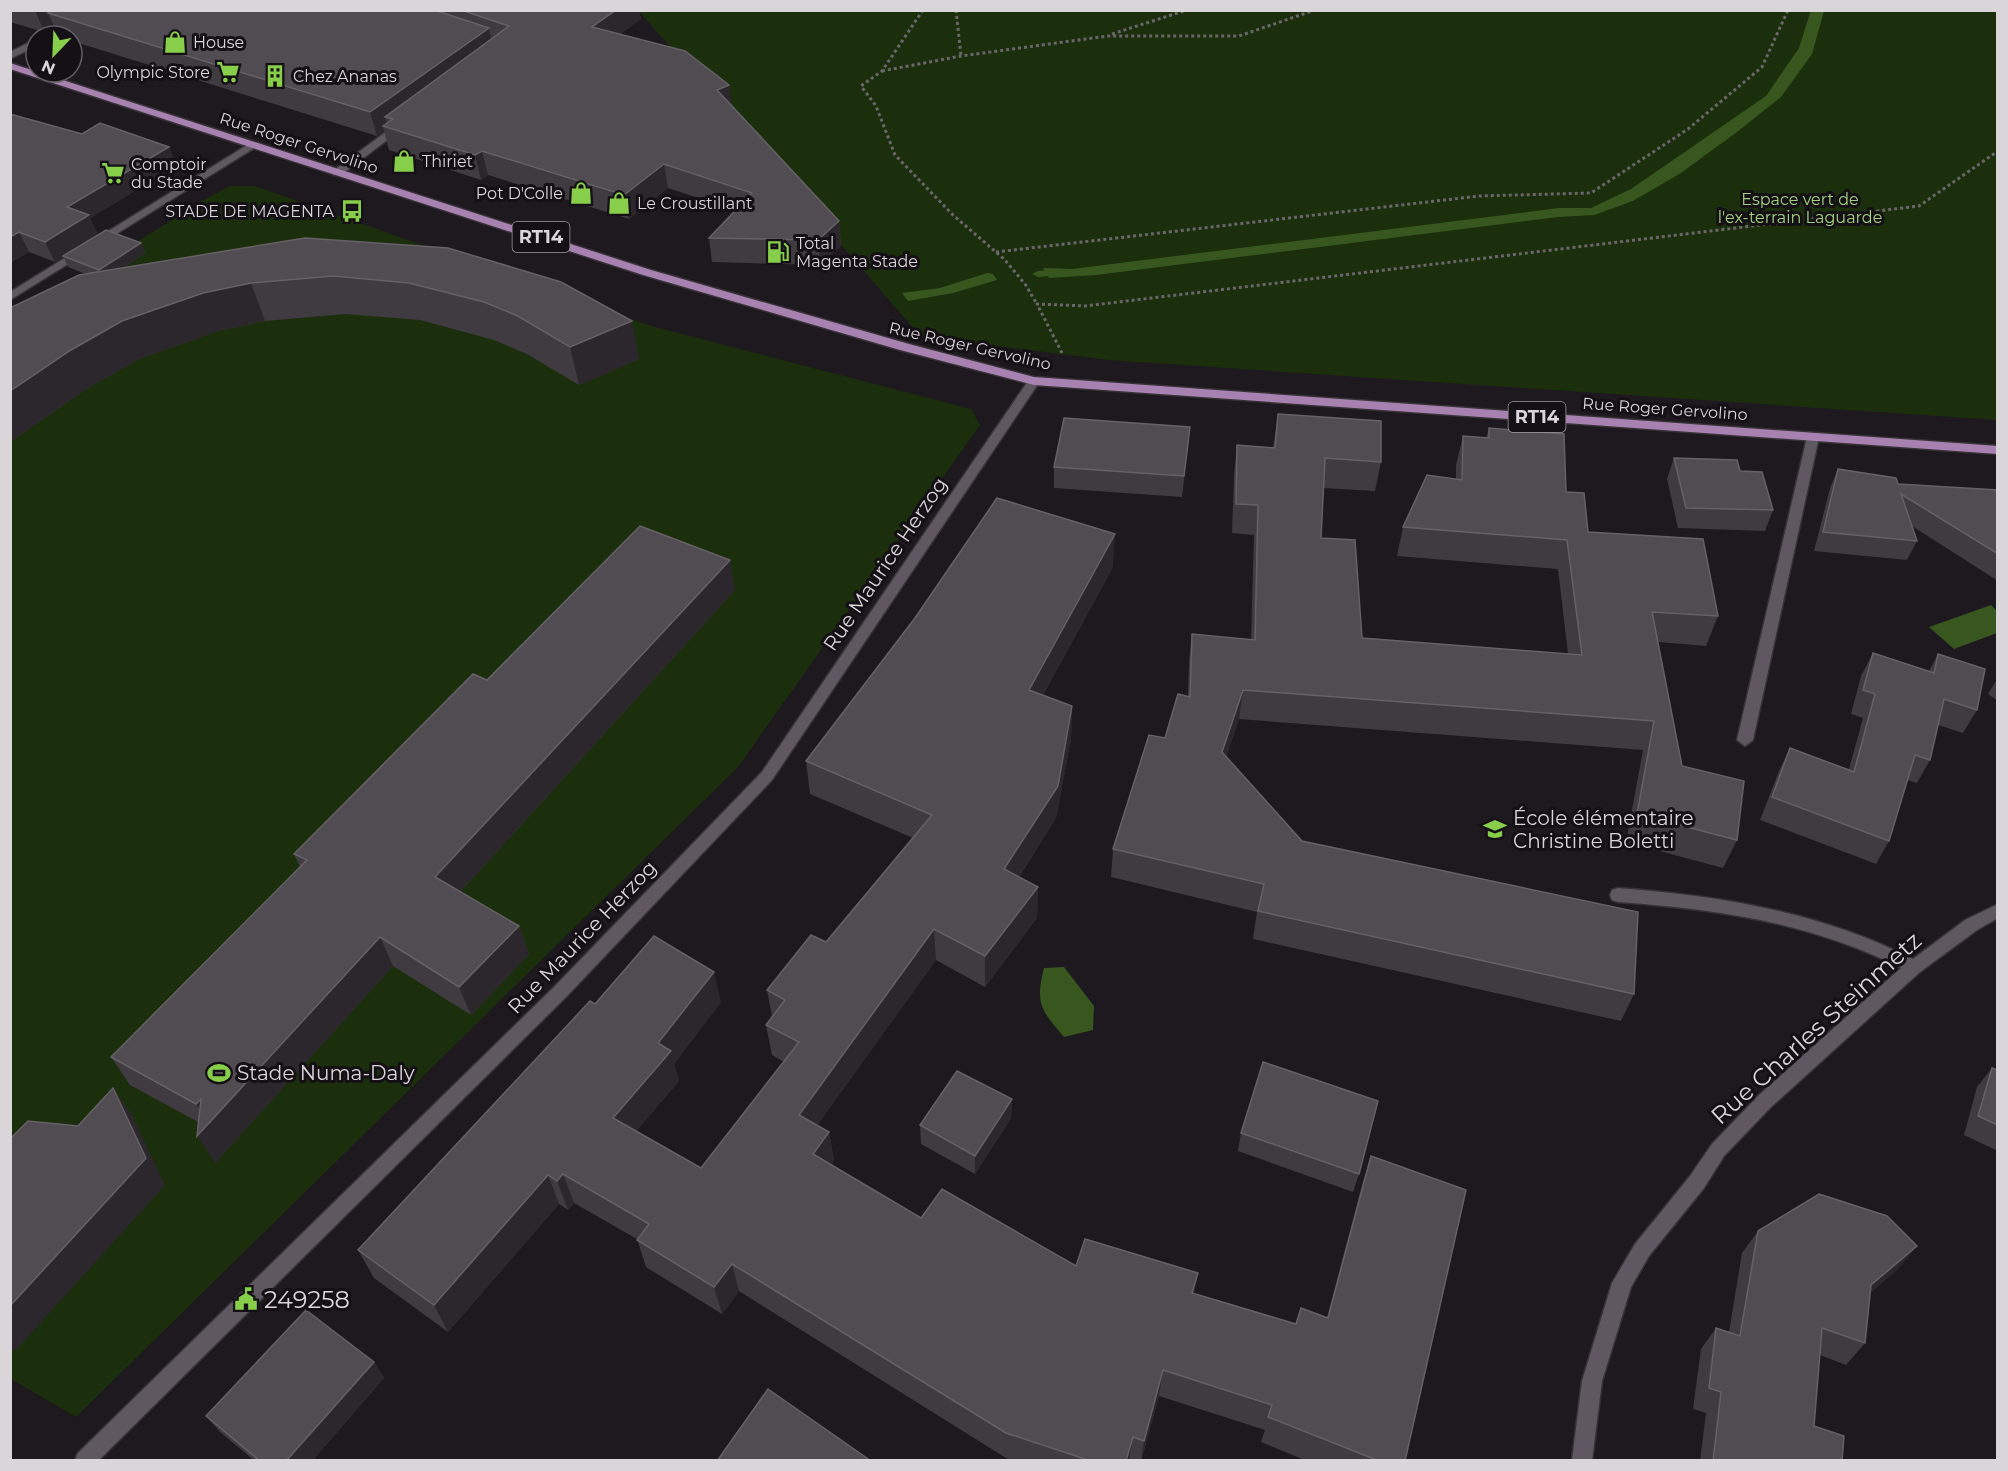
<svg xmlns="http://www.w3.org/2000/svg" width="2008" height="1471" font-family="Montserrat,sans-serif">
<style>
.green{fill:#1c2f0d}
.water{fill:#37571e}
.lines{fill:none;stroke-linecap:round;stroke-linejoin:round}
.stream{fill:#37571e;fill-rule:evenodd}
.minor-casing{stroke:#363237;stroke-width:3}
.major-casing{stroke:#363237;stroke-width:3}
.path{stroke:#6b666b;stroke-width:3;stroke-dasharray:3 3;stroke-linecap:butt}
.minor{fill:#5f5860;fill-rule:evenodd}
.major{fill:#a781af;fill-rule:evenodd}
.wall{fill:#403b41}
.shaded-wall{fill:#2c262d}
.building{fill:#514b52;stroke:#666167;stroke-width:1.5}
.labels{text-anchor:middle;dominant-baseline:central;stroke-width:6;stroke-linejoin:round;paint-order:stroke}
.far-poi-label{font-size:16px;fill:#d9d5d9;stroke:#150f16;text-anchor:start}
.far-street-label{font-size:16px;fill:#d9d5d9;stroke:#150f16}
.far-park-label{font-size:16px;fill:#a1d37f;stroke:#150f16}
.shield{fill:#150f16;stroke:#9e9a9e;stroke-width:1.5}
.shield-label{font-size:18px;font-weight:bold;fill:#d9d5d9}
.street-label{font-size:20px;fill:#d9d5d9;stroke:#150f16}
.poi-label{font-size:20px;fill:#d9d5d9;stroke:#150f16;text-anchor:start}
.near-street-label{font-size:24px;fill:#d9d5d9;stroke:#150f16}
.near-poi-label{font-size:24px;fill:#d9d5d9;stroke:#150f16;text-anchor:start}
</style>
<rect width="100%" height="100%" fill="#1e181f"/>
<g class="green">
<path d="M639,11H1997V420L1109,360L921,337Z"/>
<path d="M230,186H255L651,326L971,409L980,425L738,767L76,1417L11,1379V322L203,200Z"/>
</g>
<g class="water">
<path d="M1811,10L1824,11L1812,54L1781,97L1737,132L1681,173L1633,201L1594,215L1558,217L1096,275L1049,278L1043,268L1072,269L1559,208H1591L1631,189L1766,96L1799,48Z"/>
<path d="M987,273L993,274L997,280L953,293L908,301L902,293L940,288Z"/>
<path d="M1991,605L1997,611V633L1954,649L1929,627Z"/>
<path d="M1064,967L1094,1006L1093,1030L1064,1037C1041,1010 1035,1004 1044,968Z"/>
</g>
<g class="lines">
<path class="stream" d="M1065,269L1071,272L1069,274L1038,277L1032,274L1038,271Z"/>
<g class="minor-casing">
<g id="minor">
<path d="M86,10H98L54,36H42Z"/>
<path d="M36,39V46L10,59V52Z"/>
<path d="M398,123L407,125L341,175H333V171Z"/>
<path d="M252,142L257,145L256,147L10,300V292Z"/>
<path d="M1034,377L1040,381L772,780L567,996L99,1460H75L78,1453L555,986L762,772L1030,378Z"/>
<path d="M1813,433L1819,437L1753,740L1745,746L1737,740L1807,437Z"/>
<path d="M1618,888C1721,896 1820,912 1913,959L1965,920L1998,904V918L1977,930L1920,972L1771,1107L1724,1156L1704,1188L1649,1256L1631,1287L1602,1381L1592,1460H1572L1582,1381L1612,1283L1635,1244L1690,1176L1712,1144L1759,1095L1901,968C1812,923 1717,909 1618,902L1612,900L1610,895L1612,890Z"/>
</g>
</g>
<g class="major-casing">
<path id="major" d="M10,63L651,270L909,344L1034,377L1998,446V454L1034,385L900,350L643,275L10,69Z"/>
</g>
<g class="path">
<path d="M923,10L882,71L861,86L876,106L895,155L953,215L1004,259L1025,284L1037,304"/>
<path d="M956,10L961,56"/>
<path d="M1112,34L1187,10"/>
<path d="M882,71L961,56L1108,36H1239L1315,10"/>
<path d="M996,252L1479,196L1591,193L1688,129L1762,67L1788,10"/>
<path d="M1062,353L1037,304L1085,306L1919,206L1998,151"/>
</g>
<use href="#minor" class="minor"/>
<use href="#major" class="major"/>
</g>
<g class="wall">
<path d="M10,10H639L641,19L620,34L731,106L839,221L841,246L820,265L712,262L709,238L735,210L668,188L629,219L488,175L481,180L389,150L384,131L377,136L72,41V36H57L54,27L44,32L10,22Z"/>
<path d="M10,114L82,134L169,147L176,166L90,218L98,235L55,262L29,252L10,263Z"/>
<path d="M141,243L145,253L123,268L448,248L639,359L579,385L527,354L494,340L420,320L345,314L265,321L218,331L139,359L88,388L10,442V308L86,274L68,267L63,256Z"/>
<path d="M1278,414L1381,462L1375,491L1323,488L1321,538L1362,638L1568,654L1558,569L1397,556L1403,527L1456,479V465L1463,436L1486,438L1489,428L1566,492L1588,532L1718,616L1706,646L1658,642L1682,766L1737,840L1723,868L1626,842L1643,750L1239,719L1226,757L1302,841L1634,994L1621,1021L1253,939L1257,912L1111,877L1113,849L1165,738L1188,696L1189,663L1192,634L1251,640L1254,535L1232,533L1234,474L1237,445L1273,448Z"/>
<path d="M1190,427L1182,497L1054,488V467Z"/>
<path d="M1674,458L1740,471L1773,510L1765,531L1678,528L1667,479Z"/>
<path d="M1838,469L1898,484L1998,490V581L1912,526L1917,541L1907,560L1814,551L1830,488Z"/>
<path d="M1113,567L1043,695L1072,706L1071,739L1056,818L1019,877L1038,887L1037,918L985,987L936,960L817,1125L829,1132L834,1161L831,1165L921,1218L1076,1266L1194,1294L1296,1324L1327,1317L1362,1185L1371,1156L1405,1461H1307L1261,1442L1265,1430L1159,1396L1141,1461H1014L1006,1458L739,1291L722,1314L646,1267L637,1239L574,1203L568,1210L559,1204L448,1332L374,1278L358,1250L595,1004L721,1002L674,1064L679,1081L636,1131L701,1168L784,1062L772,1055L766,1025L772,1017L767,990L826,942L913,838L810,794L806,761Z"/>
<path d="M735,590L460,892L519,926L529,954L471,1015L393,966L215,1163L198,1122L130,1085L111,1057L300,867L294,854L487,680Z"/>
<path d="M1873,653L1929,671L1938,654L1977,710L1963,733L1938,725L1930,760L1917,783L1907,780L1889,841L1876,864L1760,820L1779,771L1790,748L1849,769L1863,718L1851,714L1861,676Z"/>
<path d="M1998,678V701L1988,694Z"/>
<path d="M1992,1068L1998,1070V1151L1964,1135L1977,1087Z"/>
<path d="M1012,1099L1011,1118L975,1174L921,1144L920,1125Z"/>
<path d="M1241,1133L1359,1174L1353,1192L1238,1151Z"/>
<path d="M1758,1231L1898,1269L1870,1293L1865,1343L1846,1365L1820,1355L1814,1426L1842,1461H1700L1706,1413L1693,1409L1701,1349L1716,1328L1729,1332L1742,1253Z"/>
<path d="M374,1362L384,1378L312,1461H255L220,1432L206,1416Z"/>
</g>
<g class="shaded-wall">
<path d="M35,10H81L48,13L54,27L44,32Z"/>
<path d="M616,10H639L641,19L596,51L592,27Z"/>
<path d="M489,28L494,51L393,119L385,117L388,127L383,126L384,131L377,136L370,112Z"/>
<path d="M729,85L732,108L717,90Z"/>
<path d="M169,147L176,166L90,218L98,235L55,262L45,242L67,207Z"/>
<path d="M482,151L488,175L481,180L475,155Z"/>
<path d="M664,164L668,188L629,219L624,195Z"/>
<path d="M839,221L841,246L820,265L818,240Z"/>
<path d="M19,232L29,252L10,263V237Z"/>
<path d="M141,243L145,253L104,280L99,270Z"/>
<path d="M251,283L265,321L218,331L139,359L88,388L10,442V391L71,350L122,321L203,293Z"/>
<path d="M632,321L639,359L579,385L570,347Z"/>
<path d="M1115,534L1113,567L1028,722L1029,690Z"/>
<path d="M730,560L735,590L447,906L435,877Z"/>
<path d="M1243,690L1239,719L1218,781L1222,752Z"/>
<path d="M1072,706L1071,739L1056,818L1004,900V869Z"/>
<path d="M1038,887L1037,918L985,987V956Z"/>
<path d="M519,926L529,954L471,1015L459,987Z"/>
<path d="M934,929L936,960L804,1144L799,1115Z"/>
<path d="M380,937L393,966L215,1163L197,1136L209,1123L196,1104Z"/>
<path d="M714,972L721,1002L674,1064L679,1081L622,1147L613,1118L658,1043Z"/>
<path d="M113,1088L132,1115L165,1185L15,1351L10,1346V1306Z"/>
<path d="M1012,1099L1011,1118L975,1174V1156Z"/>
<path d="M829,1132L834,1161L818,1183L813,1154Z"/>
<path d="M563,1174L574,1203L568,1210L557,1181Z"/>
<path d="M548,1175L559,1204L448,1332L434,1305Z"/>
<path d="M1917,1246L1898,1269L1852,1308L1871,1285Z"/>
<path d="M732,1264L739,1291L722,1314L714,1287Z"/>
<path d="M1198,1273L1193,1301L1192,1293Z"/>
<path d="M374,1362L384,1378L312,1461H286Z"/>
<path d="M1163,1370L1159,1396L1141,1461L1144,1441Z"/>
<path d="M1133,1437L1129,1461H1126Z"/>
</g>
<g class="building">
<path d="M53,10H434L489,28L370,112L48,13Z"/>
<path d="M461,10H616L592,27L685,51L729,85L717,90L839,221L818,240L709,238L752,193L664,164L624,195L482,151L475,155L383,126L393,119L385,117L509,26Z"/>
<path d="M10,114L82,134L100,123L169,147L67,207L89,215L45,242L19,232L10,237V182L11,181H10Z"/>
<path d="M106,230L141,243L99,270L63,256Z"/>
<path d="M305,238L448,248L561,282L632,321L570,347L518,316L484,302L409,283L333,276L251,283L203,293L122,321L71,350L10,391V308L79,275Z"/>
<path d="M1278,414L1381,421V462L1325,458L1321,538L1355,540L1362,638L1582,655L1567,540L1403,527L1427,475L1462,480L1463,436L1489,438V428L1564,434L1566,492L1584,493L1588,532L1703,539L1718,616L1652,612L1682,766L1744,781L1737,840L1637,814L1654,721L1243,690L1222,752L1302,841L1638,912L1634,994L1258,911L1264,884L1113,849L1149,735L1165,738L1178,694L1190,697L1192,634L1255,640L1258,505L1236,504L1237,445L1275,448Z"/>
<path d="M1064,418L1190,427L1184,476L1054,467Z"/>
<path d="M1674,458L1737,460L1740,471L1762,472L1773,510L1686,508Z"/>
<path d="M1838,469L1896,478L1898,484L1998,490V554L1901,494L1917,541L1823,532Z"/>
<path d="M997,498L1115,534L1029,690L1072,706L1058,786L1004,869L1038,887L985,956L934,929L799,1115L829,1132L813,1154L921,1218L942,1189L1076,1266L1085,1239L1198,1273L1192,1293L1296,1324L1301,1308L1328,1318L1371,1156L1466,1190L1405,1461H1379L1268,1417L1272,1405L1163,1370L1144,1441L1133,1437L1126,1461H1091L1006,1433L732,1264L714,1287L637,1240L649,1224L563,1174L557,1181L548,1175L434,1305L358,1250L590,1001L595,1004L654,936L714,972L658,1043L671,1051L613,1118L701,1168L799,1042L766,1025L785,1000L767,990L811,935L826,942L932,815L806,761L915,618Z"/>
<path d="M640,526L730,560L435,877L519,926L459,987L380,937L197,1136L201,1099L196,1104L111,1057L307,860L294,854L473,674L487,680Z"/>
<path d="M1873,653L1934,673L1938,654L1985,669L1977,710L1944,699L1930,760L1915,755L1889,841L1772,797L1790,748L1854,772L1875,694L1863,690Z"/>
<path d="M1263,1062L1378,1101L1359,1174L1241,1133Z"/>
<path d="M1992,1068L1998,1070V1125L1978,1116Z"/>
<path d="M957,1071L1012,1099L975,1156L920,1125Z"/>
<path d="M113,1088L146,1158L10,1306V1139L28,1121L78,1126Z"/>
<path d="M1819,1194L1887,1216L1917,1246L1871,1285L1865,1343L1822,1328L1814,1426L1844,1436L1842,1461H1713L1721,1392L1709,1388L1716,1328L1740,1336L1758,1231Z"/>
<path d="M306,1310L374,1362L286,1461H260L206,1416Z"/>
<path d="M768,1389L871,1461H717Z"/>
</g>
<defs>
<g id="shop-bare" transform="scale(1.8)"><path d="M-5-2.5h2.3a2.7 3.5 0 0 1 5.4 0H5L5.5 6h-11ZM-1.5-2.5h3a1.5 2.3 0 0 0-3 0Z" fill="#87cf4a" stroke="#150f16" stroke-width="2.5" paint-order="stroke"/></g>
<g id="supermarket-bare" transform="scale(1.8)"><path d="M-6-5.5h2.5l.6 2H6L4.5 2H-2.5L-4.4-4H-6ZM-1.5 3.2a1.3 1.3 0 1 0 .1 0ZM3 3.2a1.3 1.3 0 1 0 .1 0Z" fill="#87cf4a" stroke="#150f16" stroke-width="2.5" paint-order="stroke"/></g>
<g id="building-bare" transform="scale(1.8)"><path d="M-4-6H4V6H1V3H-1V6H-4ZM-2.5-4.3h1.7v1.8h-1.7ZM.8-4.3h1.7v1.8H.8ZM-2.5-1h1.7V.8h-1.7ZM.8-1h1.7V.8H.8Z" fill="#87cf4a" stroke="#150f16" stroke-width="2.5" paint-order="stroke"/></g>
<g id="bus-bare" transform="scale(1.8)"><path d="M-5-6H5V4H4V6H2V4H-2V6H-4V4H-5ZM-3.5-4V0h7V-4ZM-3.5 1.2v1.5H-2V1.2ZM2 1.2v1.5H3.5V1.2Z" fill="#87cf4a" stroke="#150f16" stroke-width="2.5" paint-order="stroke"/></g>
<g id="fuel-bare" transform="scale(1.8)"><path d="M-5.5-6h7V0h2V4h1.3V-2.5L3-4.5l.8-.8L6-3V5H2.5V1h-1V6h-7ZM-4.2-4.7v3.2H.2V-4.7Z" fill="#87cf4a" stroke="#150f16" stroke-width="2.5" paint-order="stroke"/></g>
<g id="school-bare" transform="scale(1.8)"><path d="M0-5L7-2L0 1L-7-2ZM-4 1L0 2.5L4 1V4Q0 6-4 4Z" fill="#87cf4a" stroke="#150f16" stroke-width="2.5" paint-order="stroke"/></g>
<g id="stadium-bare" transform="scale(1.8)"><path d="M0-5a6.5 5 0 1 0 0 10a6.5 5 0 1 0 0-10ZM-3.5-1.8h7v3.6h-7Z" fill="#87cf4a" stroke="#150f16" stroke-width="2.5" paint-order="stroke"/></g>
<g id="civic-bare" transform="scale(1.8)"><path d="M-.6-6.5H3V-4.5H.6V-3L4-1V1h2V6H-6V1h2V-1L-.6-3ZM-1.2 2.5V6h2.4V2.5Z" fill="#87cf4a" stroke="#150f16" stroke-width="2.5" paint-order="stroke"/></g>
</defs>
<g fill-rule="evenodd">
<use href="#shop-bare" x="175" y="42"/>
<use href="#supermarket-bare" x="228" y="72"/>
<use href="#building-bare" x="275" y="76"/>
<use href="#shop-bare" x="404" y="161"/>
<use href="#supermarket-bare" x="113" y="173"/>
<use href="#shop-bare" x="581" y="193"/>
<use href="#shop-bare" x="619" y="203"/>
<use href="#bus-bare" x="352" y="211"/>
<use href="#fuel-bare" x="778" y="252"/>
<use href="#school-bare" x="1495" y="829"/>
<use href="#stadium-bare" x="219" y="1073"/>
<use href="#civic-bare" x="246" y="1299"/>
</g>
<g class="labels">
<g class="far-poi-label">
<text x="193" y="42">House</text>
<text x="210" y="72" text-anchor="end">Olympic Store</text>
<text x="293" y="76">Chez Ananas</text>
<text x="422" y="161">Thiriet</text>
<text x="131" y="164">Comptoir<tspan x="131" dy="18">du Stade</tspan></text>
<text x="563" y="193" text-anchor="end">Pot D'Colle</text>
<text x="637" y="203">Le Croustillant</text>
<text x="334" y="211" text-anchor="end">STADE DE MAGENTA</text>
<text x="796" y="243">Total<tspan x="796" dy="18">Magenta Stade</tspan></text>
</g>
<g class="far-street-label">
<text transform="translate(299 143) rotate(18)">Rue Roger Gervolino</text>
<text transform="translate(970 346) rotate(13)">Rue Roger Gervolino</text>
<text transform="translate(1665 409) rotate(4)">Rue Roger Gervolino</text>
</g>
<g class="far-park-label">
<text x="1800" y="199">Espace vert de<tspan x="1800" dy="18">l'ex-terrain Laguarde</tspan></text>
</g>
<g class="shield">
<rect x="512.5" y="222" width="57" height="30" rx="4.5"/>
<rect x="1508.5" y="402" width="57" height="30" rx="4.5"/>
</g>
<g class="shield-label">
<text x="541" y="237">RT14</text>
<text x="1537" y="417">RT14</text>
</g>
<g class="street-label">
<text transform="translate(885 564) rotate(-56)">Rue Maurice Herzog</text>
<text transform="translate(582 937) rotate(-46)">Rue Maurice Herzog</text>
</g>
<g class="poi-label">
<text x="1513" y="818">École élémentaire<tspan x="1513" dy="23">Christine Boletti</tspan></text>
<text x="237" y="1073">Stade Numa-Daly</text>
</g>
<g class="near-street-label">
<text transform="translate(1816 1028) rotate(-42)">Rue Charles Steinmetz</text>
</g>
<g class="near-poi-label">
<text x="264" y="1299">249258</text>
</g>
</g>
<rect width="2008" height="1471" fill="none" stroke="#d9d5d9" stroke-width="24"/>
<g transform="translate(54 54) rotate(203)"><circle r="28" fill="#150f16" stroke="#635e64" stroke-width="1.5"/>
<path d="M0-4.5L10 22L0 15L-10 22Z" fill="#87cf4a"/>
<text y="-9" font-size="16" font-weight="bold" text-anchor="middle" fill="#d9d5d9">N</text>
</g>
</svg>
